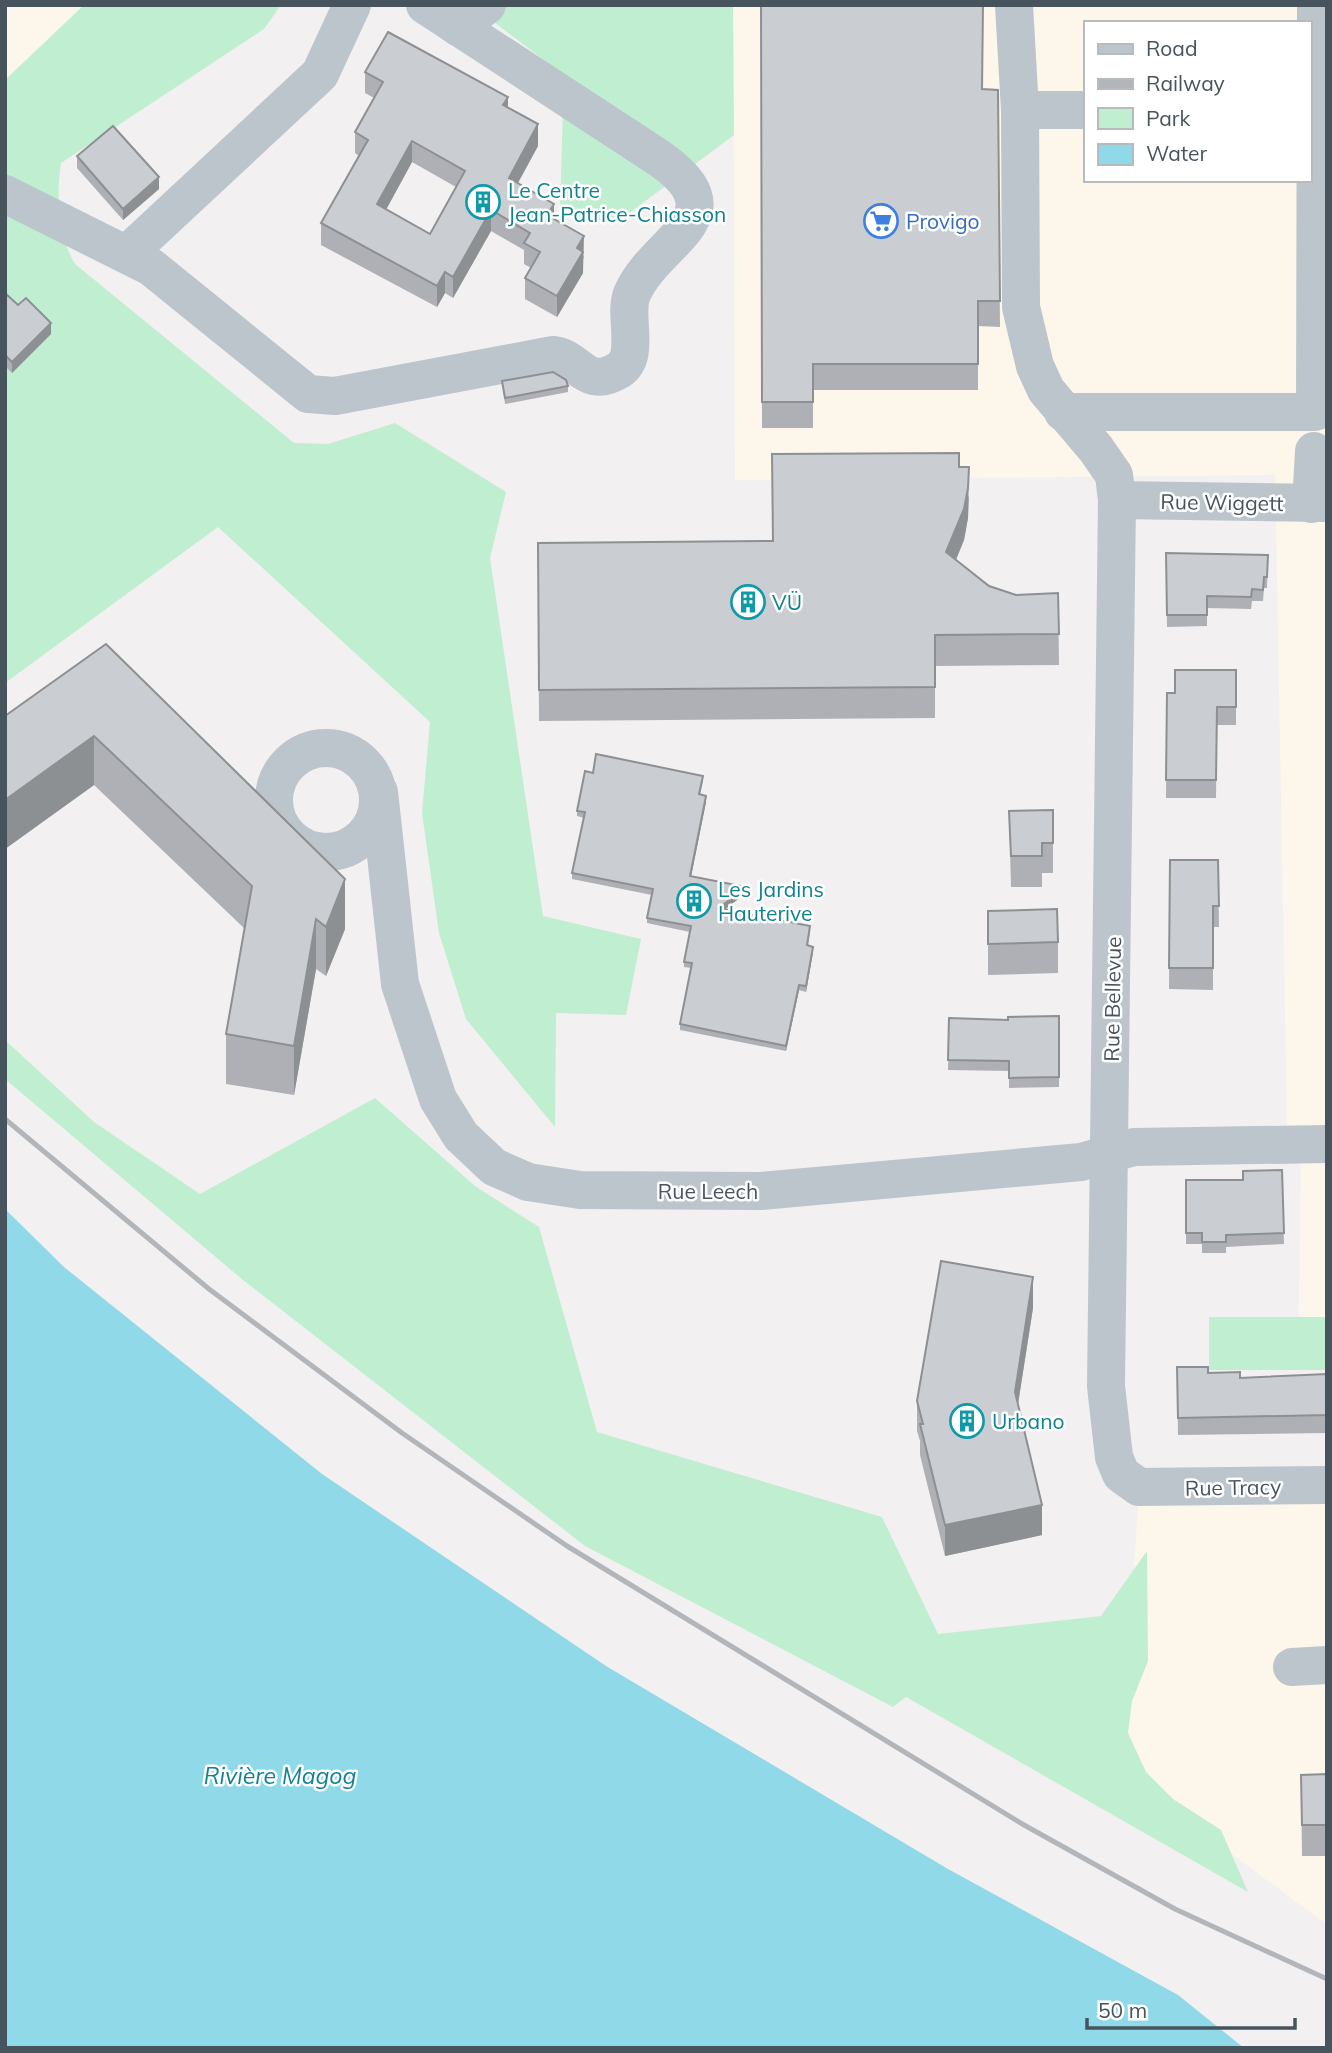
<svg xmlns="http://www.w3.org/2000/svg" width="1332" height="2053" font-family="Mulish,sans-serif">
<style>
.commercial{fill:#fcf6eb;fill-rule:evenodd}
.green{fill:#c0eed1}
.water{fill:#8fd9e9}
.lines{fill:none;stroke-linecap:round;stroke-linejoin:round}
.minor{stroke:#bcc5cc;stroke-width:38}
.rail{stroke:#b2b6ba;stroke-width:5}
.wall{fill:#aeb0b5;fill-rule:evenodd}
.shaded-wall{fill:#8d9093}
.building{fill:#cacdd2;stroke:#8d9093;stroke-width:2;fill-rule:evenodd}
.labels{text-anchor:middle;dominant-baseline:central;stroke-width:5;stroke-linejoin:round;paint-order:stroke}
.culture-label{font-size:21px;fill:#0d838f;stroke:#fff;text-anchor:start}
.shop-label{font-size:21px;fill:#366cbe;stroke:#fff;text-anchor:start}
.street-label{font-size:21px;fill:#48545d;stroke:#fff}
.water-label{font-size:23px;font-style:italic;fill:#118198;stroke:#fff}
</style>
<rect width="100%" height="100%" fill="#f2f0f0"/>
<g class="commercial">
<path d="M5,5H84L5,80Z"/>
<path d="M733,5H1327V1370H1298L1301,1127H1287L1275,475L735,480ZM1085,23H1309V180H1085Z"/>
<path d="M1327,1485V1925L1135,1782L1124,1732L1139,1487Z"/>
</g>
<g class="green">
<path d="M84,5H281L264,29L61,163C56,195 58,236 75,264L294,443L328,444L395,423L506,492L490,558L543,916L641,939L626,1015L556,1013L555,1127L466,1019L439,933L422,813L430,722L218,527L5,683V80Z"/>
<path d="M471,5H733L734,135L620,220H584L560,209L564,75Z"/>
<path d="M5,1040L94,1122L200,1194L375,1098L475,1186L539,1227L597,1432L882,1517L938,1634L1101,1616L1147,1551L1148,1661L1132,1701L1128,1733L1146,1772L1173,1799L1221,1830L1248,1892L906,1697L893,1707L585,1546L243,1280L5,1079Z"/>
<rect x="1209" y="1317" width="118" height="53"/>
</g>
<path class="water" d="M5,1209L64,1267L322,1474L606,1666L948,1869L1178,1995L1244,2048H5Z"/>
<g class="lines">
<g class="minor">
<path d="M1014,5L1020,110L1021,307L1035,366L1046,390L1096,449L1114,475L1117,500L1106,1386L1114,1457L1121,1474L1139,1487L1327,1485"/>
<path d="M458,27L487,5"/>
<path d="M1020,110H1085"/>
<path d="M5,194L151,267L308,394L335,396L553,355C579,357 585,391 619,370C641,356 623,315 632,294C655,239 743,217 659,158L425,5"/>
<path d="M128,253L320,74L352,5"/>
<path d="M1063,412H1315L1316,5"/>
<path d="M1117,500L1327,503"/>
<path d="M1311,504L1314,451"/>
<circle cx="326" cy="800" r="52"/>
<path d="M379,792L400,984L438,1099L461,1136L494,1167L528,1182L580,1190L761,1191L1081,1162L1134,1147L1327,1144"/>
<path d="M1292,1667L1327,1665"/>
</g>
<path class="rail" d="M5,1119L209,1289L402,1433L567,1546L1024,1825L1175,1909L1327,1979"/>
</g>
<g class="wall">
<path d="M761,5L982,89L998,90L1000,327L978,326V390H813V428H762Z"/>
<path d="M365,72L508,108L538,146L518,183L554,219L584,257L583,259V273L557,317L525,299V278L531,268L524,264V250L491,231L453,298L445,293L437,307L321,245V223L359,156L355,153V132L374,98L365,93ZM412,162L456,187L430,234L386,210Z"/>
<path d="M77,156L159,189L123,220L77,168Z"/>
<path d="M5,293L18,305L51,334L12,373L5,366Z"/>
<path d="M502,381L568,386V392L505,404Z"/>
<path d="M959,467L969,498L968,518L964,540L956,560L989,586L1016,595L1058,593L1059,665L935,666V718L539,721L538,543L772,541Z"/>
<path d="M1166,553L1268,555L1267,588H1264L1263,601H1252L1251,609L1207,608V626L1167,627Z"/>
<path d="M106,644L345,929L326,976L316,969L294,1095L226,1084V1034L245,929L94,785L5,849Z"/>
<path d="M1236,670V725H1217L1216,798H1166L1167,693H1175Z"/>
<path d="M593,773L703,781L700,795L706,802L691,876L746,893L725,909L810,932L808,946L813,952L806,992L799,990L786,1051L680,1030V1024L691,968L684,967V962L690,932L647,923V918L652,895L572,879V873L584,818L577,816V811Z"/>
<path d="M1053,810V873H1042V887H1011L1009,811Z"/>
<path d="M1170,860H1218L1219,927H1213V990L1169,989Z"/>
<path d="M988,911L1058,942V973L988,975Z"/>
<path d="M1059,1016V1087L1009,1088V1071L948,1070L949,1018L1008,1020Z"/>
<path d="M1282,1170L1284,1244L1226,1247V1253H1202V1244H1186V1180H1243Z"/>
<path d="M1033,1308L1018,1404L1042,1535L945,1556L920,1455V1441L917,1431V1401Z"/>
<path d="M1177,1367L1240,1378L1327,1374V1433L1178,1435Z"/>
<path d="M1327,1774V1856H1302L1301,1775Z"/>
</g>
<g class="shaded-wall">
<path d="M508,97V118L503,105Z"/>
<path d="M538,124V146L509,199V178Z"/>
<path d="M412,141V162L377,226V204Z"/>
<path d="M159,177V189L123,220V209Z"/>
<path d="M554,204V225L547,215Z"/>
<path d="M491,210V231L453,298V277Z"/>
<path d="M584,236L583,273L557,317V296L577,248Z"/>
<path d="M445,272V293L437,307V286Z"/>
<path d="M51,323V334L12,373V362Z"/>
<path d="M969,467L968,518L964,540L946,583V552Z"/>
<path d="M94,736V785L5,849V800Z"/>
<path d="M706,796V802L690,882V876Z"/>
<path d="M345,879V929L326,976V927Z"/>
<path d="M746,887V893L719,914V908Z"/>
<path d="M316,919V969L294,1095V1046Z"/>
<path d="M813,947V952L806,992V986Z"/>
<path d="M799,985V990L786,1051V1046Z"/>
<path d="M1033,1277V1308L1015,1423V1392Z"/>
<path d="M1042,1505V1535L945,1556V1525Z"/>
</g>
<g class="building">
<path d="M761,5H983L982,89L998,90L1000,301H978V364H813V402H762Z"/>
<path d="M388,32L508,97L503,105L538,124L509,178L554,204L547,215L584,236L577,248L583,252L557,296L525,278L540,252L524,243L530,233L491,210L453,277L445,272L437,286L321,223L368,140L355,132L383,82L365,72ZM412,141L465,171L430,234L377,204Z"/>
<path d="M113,126L159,177L123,209L77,156Z"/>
<path d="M5,293L18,305L26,298L51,323L12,362L5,355Z"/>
<path d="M553,372L566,380L568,386L505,398L502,381Z"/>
<path d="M959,453V467H969L968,488L964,509L946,552L989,586L1016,595L1058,593L1059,634L935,635V687L539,690L538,543L773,541L772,454Z"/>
<path d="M1166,553L1268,555L1267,577H1264L1263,590L1252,589L1251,597L1207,596V615H1167Z"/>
<path d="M106,644L345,879L326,927L316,919L294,1046L226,1034L252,886L94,736L5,800V716Z"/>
<path d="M1175,670H1236V707H1217L1216,780H1166L1167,693H1175Z"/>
<path d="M596,754L703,776L699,794L706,796L690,876L746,887L719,908L810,926L807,945L813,947L806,986L799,985L786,1046L680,1024L692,963L684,962L691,926L647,918L653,889L572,873L585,812L577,811L585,771L593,773Z"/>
<path d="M1053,810V843H1042V856H1011L1009,811Z"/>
<path d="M1170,860H1218L1219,906H1213V968H1169Z"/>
<path d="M1057,909L1058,942L988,944V911Z"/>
<path d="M1059,1016V1077L1009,1078V1061L948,1060L949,1018L1008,1020V1017Z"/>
<path d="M1282,1170L1284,1233L1226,1235V1242H1202V1233H1186V1180H1243V1171Z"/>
<path d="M941,1261L1033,1277L1015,1392L1042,1505L945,1525L920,1424H923L917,1401Z"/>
<path d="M1177,1367H1208V1373L1240,1372V1378L1327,1374V1415L1178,1418Z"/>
<path d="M1327,1774V1825H1302L1301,1775Z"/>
</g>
<defs>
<g id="building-ring" transform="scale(1.75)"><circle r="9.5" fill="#fff" stroke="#0f9aa8" stroke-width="1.5"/><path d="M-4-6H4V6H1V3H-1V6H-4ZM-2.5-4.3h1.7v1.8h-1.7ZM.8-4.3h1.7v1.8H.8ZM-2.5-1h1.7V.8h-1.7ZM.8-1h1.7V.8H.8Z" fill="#0f9aa8"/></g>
<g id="supermarket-ring" transform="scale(1.75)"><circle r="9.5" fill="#fff" stroke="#3f7fe0" stroke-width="1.5"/><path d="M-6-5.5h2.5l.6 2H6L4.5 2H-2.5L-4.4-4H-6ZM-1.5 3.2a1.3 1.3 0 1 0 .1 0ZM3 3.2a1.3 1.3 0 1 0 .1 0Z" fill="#3f7fe0"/></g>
</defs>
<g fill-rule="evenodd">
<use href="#building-ring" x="483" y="202"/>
<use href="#supermarket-ring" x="881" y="221"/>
<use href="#building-ring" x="748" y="602"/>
<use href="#building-ring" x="694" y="901"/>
<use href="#building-ring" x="967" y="1421"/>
</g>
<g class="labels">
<g class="culture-label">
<text x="508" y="190">Le Centre<tspan x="508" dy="24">Jean-Patrice-Chiasson</tspan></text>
<text x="772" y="602">VÜ</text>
<text x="718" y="889">Les Jardins<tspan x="718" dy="24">Hauterive</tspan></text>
<text x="992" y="1421">Urbano</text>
</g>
<g class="shop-label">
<text x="906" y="221">Provigo</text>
</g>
<g class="street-label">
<text transform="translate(1222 502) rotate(1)">Rue Wiggett</text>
<text transform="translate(1112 999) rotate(-89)">Rue Bellevue</text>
<text x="708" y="1191">Rue Leech</text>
<text transform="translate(1233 1487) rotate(-1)">Rue Tracy</text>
</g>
<g class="water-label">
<text x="280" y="1775">Rivière Magog</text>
</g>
</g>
<rect width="1332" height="2053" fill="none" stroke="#48545d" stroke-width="14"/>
<rect x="1084" y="21" width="228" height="161" fill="#ffffff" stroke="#b6bbbe" stroke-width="2"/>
<rect x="1098" y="44" width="35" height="10" fill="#bcc5cc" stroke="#b6bbbe" stroke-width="2"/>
<text x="1146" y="56" font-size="21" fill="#48545d">Road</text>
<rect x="1098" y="79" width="35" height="10" fill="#b2b6ba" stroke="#b6bbbe" stroke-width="2"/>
<text x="1146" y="91" font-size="21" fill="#48545d">Railway</text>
<rect x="1098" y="108" width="35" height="21" fill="#c0eed1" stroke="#b6bbbe" stroke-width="2"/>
<text x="1146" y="126" font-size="21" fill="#48545d">Park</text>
<rect x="1098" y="144" width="35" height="21" fill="#8fd9e9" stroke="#b6bbbe" stroke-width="2"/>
<text x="1146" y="161" font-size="21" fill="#48545d">Water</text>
<path d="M1087 2018v10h208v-10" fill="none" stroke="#48545d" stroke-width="3.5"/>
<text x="1098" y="2018" font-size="21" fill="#48545d" stroke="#ffffff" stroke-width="5" paint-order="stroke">50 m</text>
</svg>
